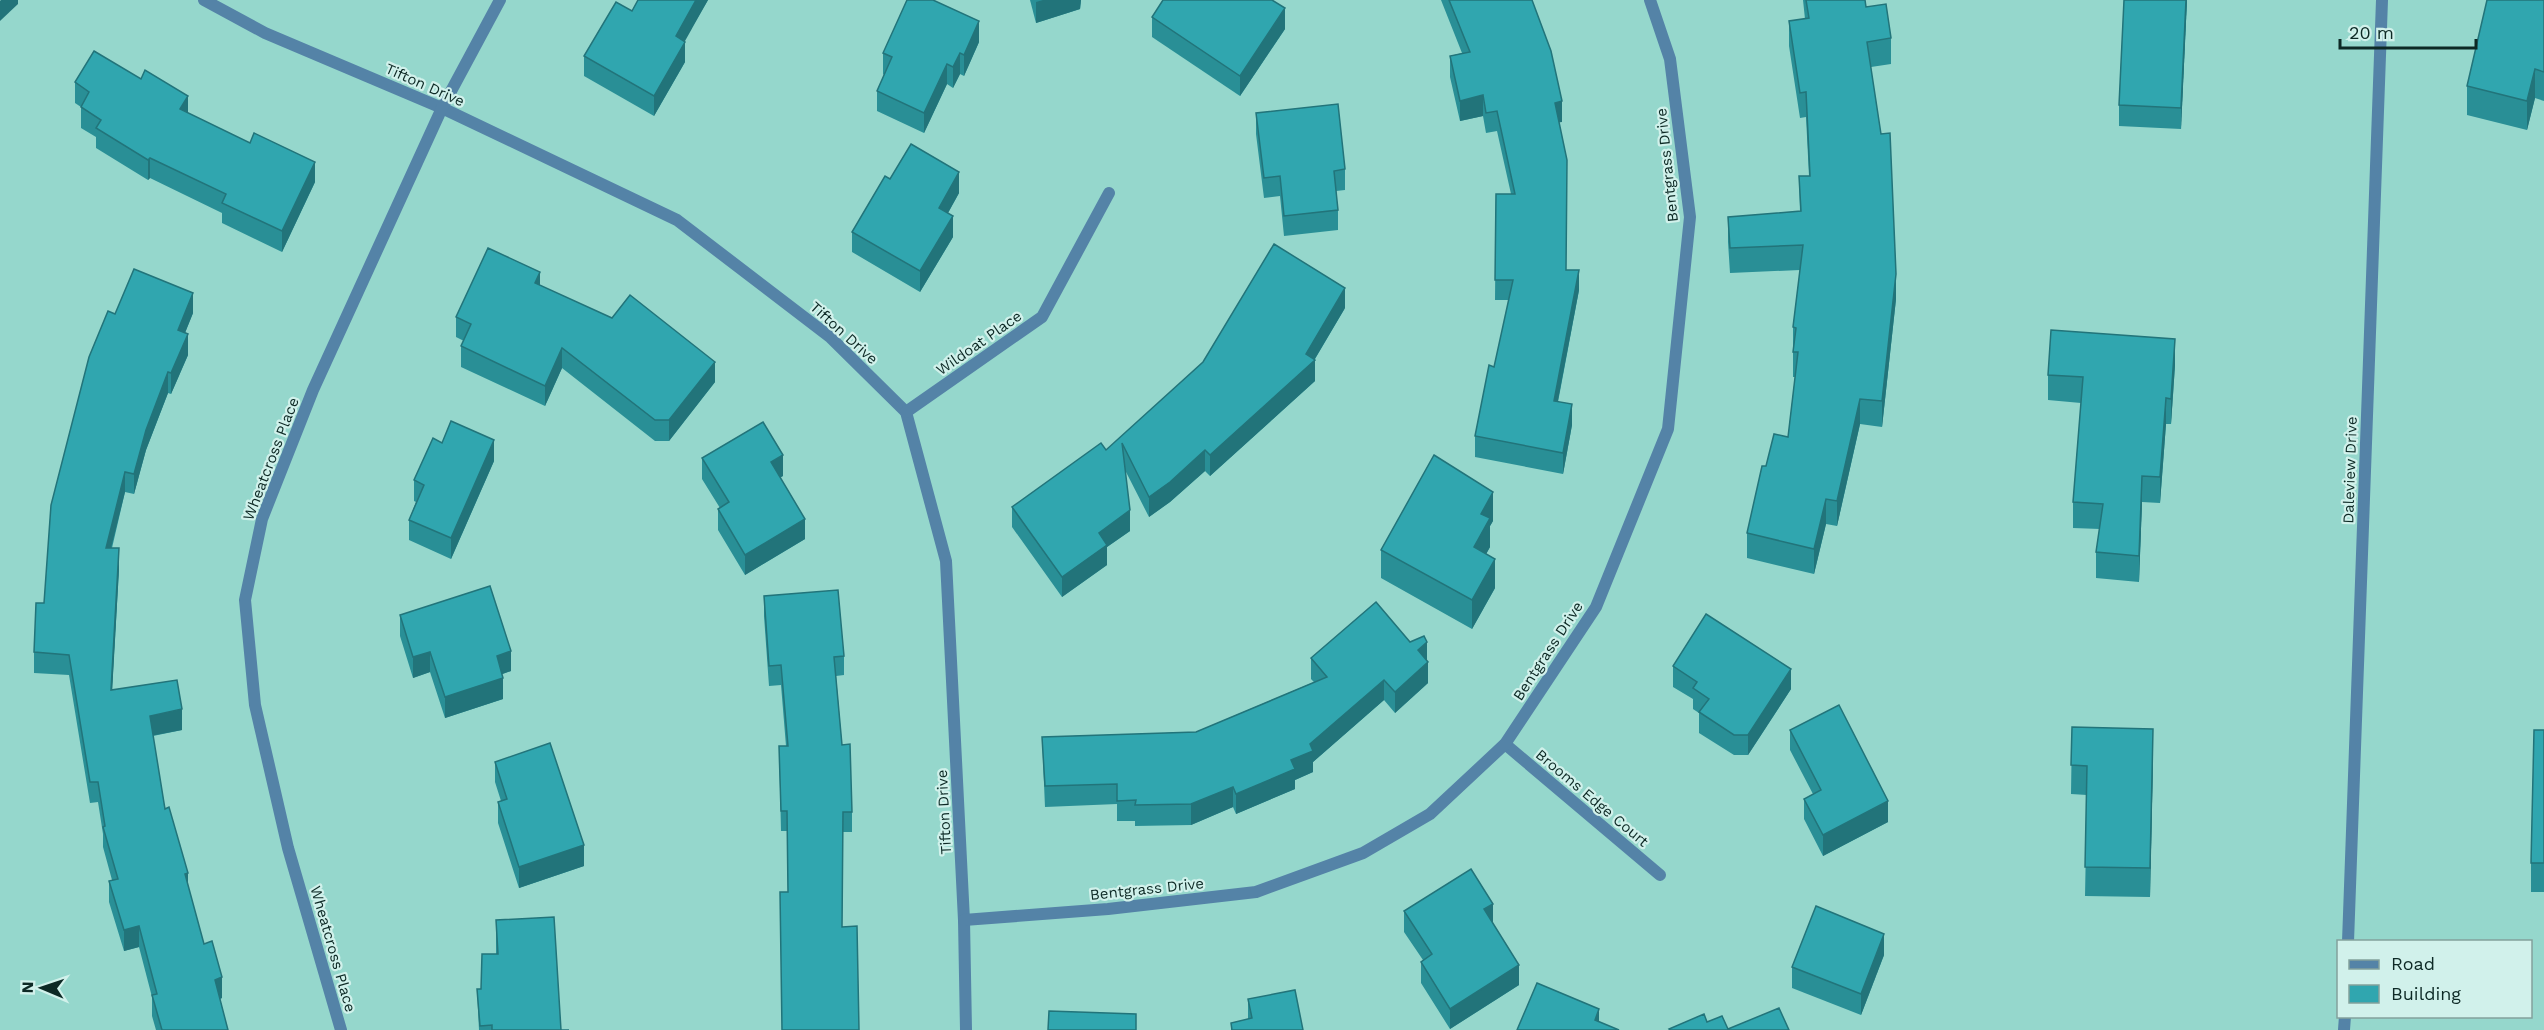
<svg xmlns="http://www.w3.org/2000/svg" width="2544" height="1030" font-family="'Work Sans',sans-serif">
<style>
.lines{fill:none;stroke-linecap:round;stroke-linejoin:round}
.street{stroke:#5483a7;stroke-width:12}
.wall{fill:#298f96}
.shaded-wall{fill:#22747a}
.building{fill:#30a6af;stroke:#22747a;stroke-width:1.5}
.labels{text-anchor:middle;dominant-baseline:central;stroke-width:4.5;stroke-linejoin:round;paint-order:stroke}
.street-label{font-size:15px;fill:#0d2925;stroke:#d1f1eb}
</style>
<rect width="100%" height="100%" fill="#95d7cc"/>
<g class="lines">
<g class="street">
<path d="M204,0L265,33L442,108L677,220L830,337L906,412L946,561L964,920L966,1030"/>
<path d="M906,412L1042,317L1109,193"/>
<path d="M1505,744L1660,875"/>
<path d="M964,920L1108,909L1256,892L1363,853L1430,814L1505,744L1596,607L1668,429L1690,217L1670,59L1650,0"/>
<path d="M2348,942L2382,0"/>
<path d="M341,1030L288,848L255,705L245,600L262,519L313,390L442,108L500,0"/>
<path d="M2344,1030L2345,1016"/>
</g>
</g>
<g class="wall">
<path d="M638,0H708L684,41L685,62L654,116L584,76V56L632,11Z"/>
<path d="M1030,0H1081L1080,9L1036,23Z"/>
<path d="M1441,0H1532L1562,122H1559L1566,270L1579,290L1558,402L1572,425L1563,474L1475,457V436L1494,367L1509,300H1495L1496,194H1511L1497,131L1486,133L1483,116L1460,121L1450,77V56L1462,53Z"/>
<path d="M1803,0H1865L1866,7L1891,38V64L1871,67L1896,299L1882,427L1860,424L1837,526L1826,524L1814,574L1747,558V533L1766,466L1788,437L1795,377H1793V327L1800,270L1730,273L1728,242V217L1800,212L1799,176H1809L1806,117L1800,118L1789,46V21L1805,19Z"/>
<path d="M2187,0L2181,129L2119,126V105Z"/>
<path d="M2544,0V101L2535,98L2527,130L2467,115V86Z"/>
<path d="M1152,17L1285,29L1240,96L1152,37Z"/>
<path d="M979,42L964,76L960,74L953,88L947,84L924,133L877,111V91L884,75L883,74V53Z"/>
<path d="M75,82L188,113L315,182L282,252L222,223V213L150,178L148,180L96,148V137L81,128V107L75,103Z"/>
<path d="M1256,113L1345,169V190L1336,191L1338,210V230L1284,236L1280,196L1264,198L1256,134Z"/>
<path d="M890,179L959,193L948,213L953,237L920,292L852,252V232Z"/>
<path d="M540,285L715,382L669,441H655L562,368L545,406L461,367V346L464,341L456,337V317Z"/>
<path d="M1345,308L1315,359V381L1210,476L1205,471L1170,502L1149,517L1125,470L1130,531L1107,547V565L1062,597L1012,527V507L1106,450Z"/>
<path d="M193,313L185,333L188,355L171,394L168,393L146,450L134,494L125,492L112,548L119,569L112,690L182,730L153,736L165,809L204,944L222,998L220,999L228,1030H156L152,1016V997L139,947L124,951L109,902V881L112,880L103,847V834L98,802L90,803L69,675L34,673V652L44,603L115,314Z"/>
<path d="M2175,365L2171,424H2166L2160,503L2142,502L2139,582L2096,578V552L2100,529L2073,528V502L2081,403L2048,400V375Z"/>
<path d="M442,443L494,461L451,559L409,540V520L416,502L414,501V480Z"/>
<path d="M702,458L783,476L780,477L805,539L745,575L718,530V509L720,508L702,479Z"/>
<path d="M1493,521L1490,526V547L1486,554L1495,588L1472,629L1381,578V550Z"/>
<path d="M764,596L844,656V675L836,676L842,745L852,812V832H843L842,927L788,892L787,831H781L779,746H786L781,685L769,686L764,616Z"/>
<path d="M400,615L511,671L502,674L503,699L445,718L430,672L413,678L400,636Z"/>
<path d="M1311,658L1427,661L1428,683L1395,713L1384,700L1313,762V772L1295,780V789L1236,814L1233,807L1191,825L1135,826V821H1117V804L1045,807L1042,737L1196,732L1314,682L1311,679Z"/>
<path d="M1673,666L1791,689L1748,755H1734L1699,733V713L1693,709V699L1673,687Z"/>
<path d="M2072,727L2153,758L2150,897L2085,896L2087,795L2071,794Z"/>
<path d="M1790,730L1888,822L1823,856L1804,819V799L1813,794L1790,750Z"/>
<path d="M2544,730V892H2531V863Z"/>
<path d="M495,762L584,866L519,888L498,823V802L501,801L495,782Z"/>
<path d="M1404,911L1493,924L1519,985L1450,1029L1421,983V962L1423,960L1404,932Z"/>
<path d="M496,920L561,1030H569H479L477,989H481L496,954Z"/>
<path d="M1884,955L1861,1015L1792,988V967Z"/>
<path d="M1248,999L1303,1030H1231V1023L1248,1019Z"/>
</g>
<g class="shaded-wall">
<path d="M1,0H18V4L0,21V1Z"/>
<path d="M696,0H708L676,57V36Z"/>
<path d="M1043,0H1081L1080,9L1036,23V2Z"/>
<path d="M2186,0H2187L2181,129V108Z"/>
<path d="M1285,8V29L1240,96V76Z"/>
<path d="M979,21V42L964,76V55Z"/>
<path d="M685,42V62L654,116V96Z"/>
<path d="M960,53V74L953,88V67Z"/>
<path d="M947,64V84L924,133V113Z"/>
<path d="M2535,69V98L2527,130V101Z"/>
<path d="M1483,95V116L1460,121V101Z"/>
<path d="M188,96V116L180,109Z"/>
<path d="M1562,101V122L1555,123V103Z"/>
<path d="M150,158V178L148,180V160Z"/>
<path d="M315,162V182L282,252V231Z"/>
<path d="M959,172V193L939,229V208Z"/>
<path d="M953,216V237L920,292V271Z"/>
<path d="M1579,270V290L1554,421V401Z"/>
<path d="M540,272V292L535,283Z"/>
<path d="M1896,274V299L1882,427V401Z"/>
<path d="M1345,288V308L1313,362L1315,360V381L1210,476V455L1306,354Z"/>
<path d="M193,293V313L178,350V330Z"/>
<path d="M188,334V355L171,394V373Z"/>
<path d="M2175,339V365L2171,424V399Z"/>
<path d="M562,348V368L545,406V386Z"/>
<path d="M715,362V382L669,441V420Z"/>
<path d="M168,372V393L146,450L134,494V474L146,430Z"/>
<path d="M2166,398V424L2160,503V477Z"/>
<path d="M1860,399V424L1837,526V501Z"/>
<path d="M1572,404V425L1563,474V453Z"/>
<path d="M494,440V461L451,559V538Z"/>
<path d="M1205,450V471L1170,502L1149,517V497Z"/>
<path d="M783,455V476L771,483V462Z"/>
<path d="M125,472V492L106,568V548Z"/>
<path d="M2142,476V502L2139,582V556Z"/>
<path d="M1493,492V521L1490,526V547L1474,576V547L1481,514Z"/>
<path d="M1826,499V524L1814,574V549Z"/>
<path d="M1130,510V531L1107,547V565L1062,597V577L1099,533Z"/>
<path d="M805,519V539L745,575V555Z"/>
<path d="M119,548V569L111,711V690Z"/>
<path d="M1495,559V588L1472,629V600Z"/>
<path d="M1427,642V663L1418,650Z"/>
<path d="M511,651V671L497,676V656Z"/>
<path d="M430,652V672L413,678V657Z"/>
<path d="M1428,662V683L1395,713V692Z"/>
<path d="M1791,669V689L1748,755V735Z"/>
<path d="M503,678V699L445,718V697Z"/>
<path d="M1384,680V700L1313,762V772L1295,780V789L1236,814V794L1291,760Z"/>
<path d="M182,709V730L150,736V716Z"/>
<path d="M2153,729V758L2150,897V868Z"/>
<path d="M1233,787V807L1191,825V804Z"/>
<path d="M1888,801V822L1823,856V835Z"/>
<path d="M584,845V866L519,888V867Z"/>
<path d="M188,873V893L185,874Z"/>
<path d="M1493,904V924L1484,909Z"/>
<path d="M139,926V947L124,951V930Z"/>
<path d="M1884,934V955L1861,1015V994Z"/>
<path d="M1519,965V985L1450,1029V1009Z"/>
<path d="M222,977V998L215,1000V980Z"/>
<path d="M1599,1009V1029L1595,1020Z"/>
</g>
<g class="building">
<path d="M638,0H696L676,36L685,42L654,96L584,56L616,2L632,11Z"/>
<path d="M907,0H933L979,21L964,55L960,53L953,67L947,64L924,113L877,91L892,57L883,53Z"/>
<path d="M1163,0H1272L1285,8L1240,76L1152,17Z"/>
<path d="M1449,0H1532L1551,51L1562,101L1555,103L1567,160L1566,270H1579L1554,401L1572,404L1563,453L1475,436L1489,365L1494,367L1513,280H1495L1496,194H1515L1497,111L1486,113L1483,95L1460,101L1450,56L1470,52Z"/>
<path d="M1806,0H1865L1866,7L1886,4L1891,38L1867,42L1881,134L1890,133L1896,274L1882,401L1860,399L1837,501L1826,499L1814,549L1747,533L1762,466H1766L1774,434L1788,437L1798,352H1793L1796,328L1793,327L1803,245L1730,248L1728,217L1801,211L1799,176H1810L1806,92L1800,93L1789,21L1809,18Z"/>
<path d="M2124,0H2186L2181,108L2119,105Z"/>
<path d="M2487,0H2544V72L2535,69L2527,101L2467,86Z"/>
<path d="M94,51L141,79L145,70L188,96L180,109L250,143L254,133L315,162L282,231L222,203L226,194L150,158L148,160L96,128L101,120L81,107L89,92L75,82Z"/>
<path d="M1338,104L1345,169L1334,171L1338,210L1284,216L1280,176L1264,178L1256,113Z"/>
<path d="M911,144L959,172L939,208L953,216L920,271L852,232L885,176L890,179Z"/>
<path d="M1274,244L1345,288L1306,354L1315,360L1210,455L1205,450L1170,482L1149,497L1122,443L1130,510L1099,533L1107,545L1062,577L1012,507L1101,443L1106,450L1203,362Z"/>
<path d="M488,248L540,272L535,283L612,318L630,295L715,362L669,420H655L562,348L545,386L461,346L471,324L456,317Z"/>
<path d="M134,269L193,293L178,330L188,334L171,373L168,372L146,430L134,474L125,472L106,548H119L111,690L177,680L182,709L150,716L165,809L169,807L188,873L185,874L204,944L212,941L222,977L215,980L228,1030H162L152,995L157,994L139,926L124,930L109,881L118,879L103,827L105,826L98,782H90L69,655L34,652L36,603H44L51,505L89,357L108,311L115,314Z"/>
<path d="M2051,330L2175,339L2171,399L2166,398L2160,477L2142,476L2139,556L2096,552L2103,504L2073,502L2083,377L2048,375Z"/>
<path d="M451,421L494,440L451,538L409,520L424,485L414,480L433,438L442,443Z"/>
<path d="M763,422L783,455L771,462L805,519L745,555L718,509L729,502L702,458Z"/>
<path d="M1434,455L1493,492L1481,514L1490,518L1474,547L1495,559L1472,600L1381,550Z"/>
<path d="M490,586L511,651L497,656L503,678L445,697L430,652L413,657L400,615Z"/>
<path d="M838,590L844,656L834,657L842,745L850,744L852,812H843L842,927L857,926L859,1030H782L780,892H788L787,811H781L779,746H788L781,665L769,666L764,596Z"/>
<path d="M1376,602L1410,642L1424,636L1427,642L1418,650L1428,662L1395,692L1384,680L1310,744L1313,751L1291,760L1295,769L1236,794L1233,787L1191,804L1135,805L1136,800L1117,801V784L1045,786L1042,737L1196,732L1327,677L1311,658Z"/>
<path d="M1706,614L1791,669L1748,735H1734L1699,712L1709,699L1693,688L1697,682L1673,666Z"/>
<path d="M1839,705L1888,801L1823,835L1804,799L1821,790L1790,730Z"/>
<path d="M2072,727L2153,729L2150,868L2085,867L2087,766L2071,765Z"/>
<path d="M2534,730H2544V863H2531Z"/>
<path d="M550,743L584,845L519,867L498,802L507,799L495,762Z"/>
<path d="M1471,869L1493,904L1484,909L1519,965L1450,1009L1421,962L1432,954L1404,911Z"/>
<path d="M1816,906L1884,934L1861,994L1792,967Z"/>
<path d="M554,917L561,1030H569H492V1025L480,1026L477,989H481L482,954H498L496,920Z"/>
<path d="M1537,983L1599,1009L1595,1020L1619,1030H1517Z"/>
<path d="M1295,990L1303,1030H1232L1231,1023L1252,1018L1248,999Z"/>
<path d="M1779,1008L1789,1030H1670L1669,1029L1704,1014L1707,1022L1722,1016L1728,1029Z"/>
<path d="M1049,1011L1136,1014V1030H1048Z"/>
</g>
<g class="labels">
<g class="street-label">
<text transform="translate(425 85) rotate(24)">Tifton Drive</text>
<text transform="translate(1667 165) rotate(-96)">Bentgrass Drive</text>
<text transform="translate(844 333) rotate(42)">Tifton Drive</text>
<text transform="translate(979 343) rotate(-35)">Wildoat Place</text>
<text transform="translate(271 459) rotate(-69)">Wheatcross Place</text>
<text transform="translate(2350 470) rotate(-88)">Daleview Drive</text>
<text transform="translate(1548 651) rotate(-57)">Bentgrass Drive</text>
<text transform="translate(1592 798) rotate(40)">Brooms Edge Court</text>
<text transform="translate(944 812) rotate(-93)">Tifton Drive</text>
<text transform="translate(1147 889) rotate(-6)">Bentgrass Drive</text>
<text transform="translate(333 949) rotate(74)">Wheatcross Place</text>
</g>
</g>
<rect x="2337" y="940" width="195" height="78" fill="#d1f1eb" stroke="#83a19c" stroke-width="1.5"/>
<rect x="2349" y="960" width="30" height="9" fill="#5483a7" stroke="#83a19c" stroke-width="1.5"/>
<text x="2391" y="970" font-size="18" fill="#0d2925">Road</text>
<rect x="2349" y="985" width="30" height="18" fill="#30a6af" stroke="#83a19c" stroke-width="1.5"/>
<text x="2391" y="1000" font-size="18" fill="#0d2925">Building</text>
<g transform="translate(42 988) rotate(272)" stroke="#d1f1eb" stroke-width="4.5" paint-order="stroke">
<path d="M0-4.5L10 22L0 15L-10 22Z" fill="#0d2925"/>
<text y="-9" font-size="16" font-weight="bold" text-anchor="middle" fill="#0d2925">N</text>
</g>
<path d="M2340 39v9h136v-9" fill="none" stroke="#0d2925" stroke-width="3"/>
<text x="2349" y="39" font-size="18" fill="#0d2925" stroke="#d1f1eb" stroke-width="4.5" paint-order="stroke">20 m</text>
</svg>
